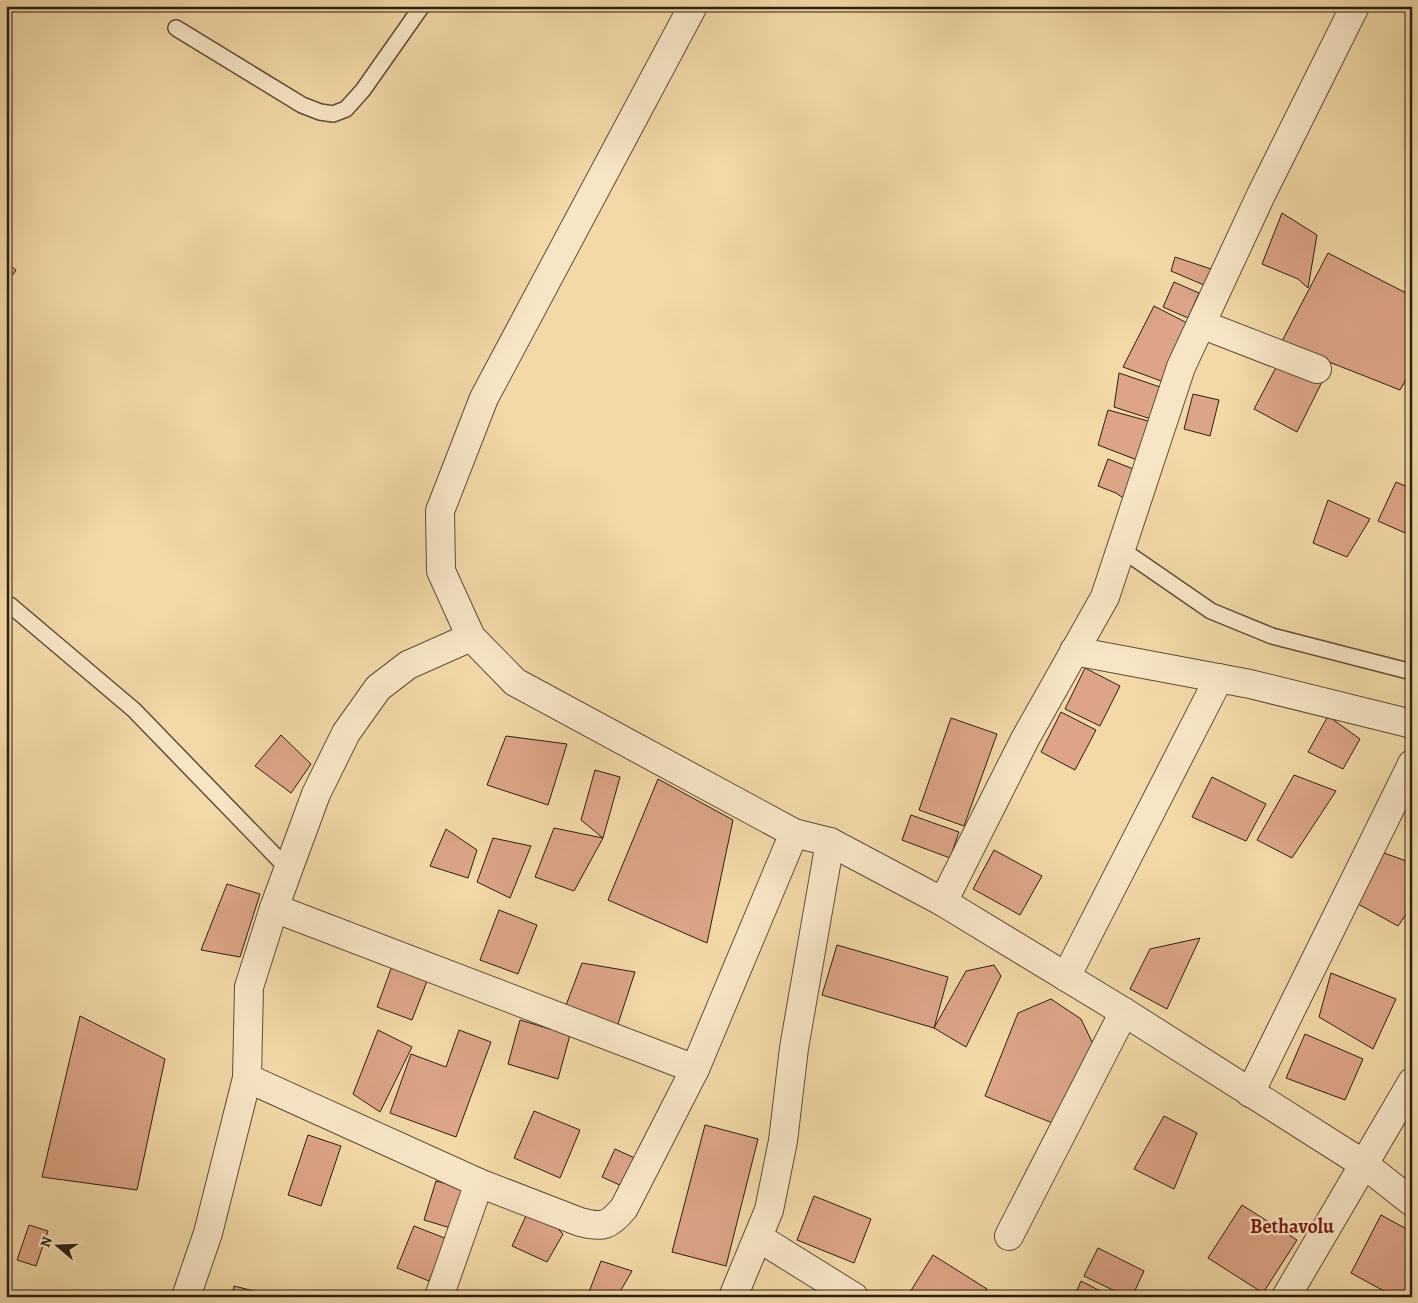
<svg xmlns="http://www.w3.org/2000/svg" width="1418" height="1303" font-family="Alegreya,serif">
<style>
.building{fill:#dda487;stroke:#2b1f14}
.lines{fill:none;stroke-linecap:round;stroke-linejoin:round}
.lane-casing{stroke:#5d4e39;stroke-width:18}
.street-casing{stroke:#5d4e39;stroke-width:30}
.lane{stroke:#f7e6c6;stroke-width:15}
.street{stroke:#f7e6c6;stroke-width:28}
.labels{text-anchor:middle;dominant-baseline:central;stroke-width:4.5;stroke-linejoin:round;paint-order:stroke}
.quarter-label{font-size:20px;font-weight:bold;fill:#7a1f14;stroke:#f7e6c6}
</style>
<rect width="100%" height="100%" fill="#f2d9a7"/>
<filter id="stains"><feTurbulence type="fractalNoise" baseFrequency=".004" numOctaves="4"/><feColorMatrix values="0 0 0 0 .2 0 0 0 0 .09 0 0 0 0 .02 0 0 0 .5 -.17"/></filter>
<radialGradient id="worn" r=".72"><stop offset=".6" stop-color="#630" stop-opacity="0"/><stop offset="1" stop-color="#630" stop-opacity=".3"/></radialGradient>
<g class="building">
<path d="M1282,213L1317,235L1308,288L1298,279L1262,264Z"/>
<path d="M1328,253L1412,296V369L1400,390L1281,343Z"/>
<path d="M1175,257L1211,269L1204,285L1171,271Z"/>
<path d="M6,262L16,270L6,285Z"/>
<path d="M1174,282L1199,293L1188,318L1163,307Z"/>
<path d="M1154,306L1187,323L1164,382L1123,367Z"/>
<path d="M1280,360L1322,382L1297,432L1254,409Z"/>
<path d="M1119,373L1160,387L1154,415L1148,418L1114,407Z"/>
<path d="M1193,394L1219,400L1210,436L1184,429Z"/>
<path d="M1108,410L1152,422L1145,463L1098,445Z"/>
<path d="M1108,459L1136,470L1126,500L1116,493L1098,486Z"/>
<path d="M1396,482L1412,489V536L1378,521Z"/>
<path d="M1328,500L1370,519L1347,557L1313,543Z"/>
<path d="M1085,668L1120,686L1100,726L1065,709Z"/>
<path d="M1061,712L1096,730L1075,770L1041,752Z"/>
<path d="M1328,716L1360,739L1343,769L1308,752Z"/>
<path d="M951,718L997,734L964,826L919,810Z"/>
<path d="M281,735L311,764L291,793L255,766Z"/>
<path d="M506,736L567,744L548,805L487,785Z"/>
<path d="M595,770L620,777L603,838L581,820Z"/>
<path d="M1294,775L1336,791L1292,858L1257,840Z"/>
<path d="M1212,777L1266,804L1246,841L1192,817Z"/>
<path d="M658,779L733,820L707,943L608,900Z"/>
<path d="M911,815L959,832L950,858L902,840Z"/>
<path d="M554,828L603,838L574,891L535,877Z"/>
<path d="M446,829L477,850L468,878L430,866Z"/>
<path d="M493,838L531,846L510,898L477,882Z"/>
<path d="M994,850L1042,876L1020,915L973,889Z"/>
<path d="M1384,853L1412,863V906L1398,926L1358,904Z"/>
<path d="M227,884L260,894L240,957L201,950Z"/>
<path d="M499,910L537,925L518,974L480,960Z"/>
<path d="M1200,938L1167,1009L1130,989L1150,949Z"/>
<path d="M837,945L948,977L934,1028L822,995Z"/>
<path d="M393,963L429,976L412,1020L377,1007Z"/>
<path d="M582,963L635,972L617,1027L563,1013Z"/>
<path d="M994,965L1001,976L966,1047L934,1028L966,971Z"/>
<path d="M1331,973L1396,999L1373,1049L1319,1017Z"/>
<path d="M1051,999L1081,1019L1093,1044L1060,1126L985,1096L1018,1013Z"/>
<path d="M80,1016L165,1059L137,1190L42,1177Z"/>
<path d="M520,1020L570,1035L558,1079L508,1064Z"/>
<path d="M378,1030L412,1047L380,1112L353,1094Z"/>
<path d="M459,1030L491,1042L456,1137L390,1113L411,1054L446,1067Z"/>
<path d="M1305,1034L1363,1059L1345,1100L1286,1078Z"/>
<path d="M534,1111L580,1130L560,1178L514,1158Z"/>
<path d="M1164,1116L1197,1133L1174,1189L1134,1169Z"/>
<path d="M705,1125L758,1139L726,1266L672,1252Z"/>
<path d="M308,1135L341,1146L321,1206L288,1195Z"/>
<path d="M615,1149L637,1159L624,1187L602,1177Z"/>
<path d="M436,1181L466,1189L454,1229L424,1220Z"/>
<path d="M814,1196L871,1219L854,1263L797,1240Z"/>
<path d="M532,1203L563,1234L547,1262L512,1246Z"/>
<path d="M1242,1205L1297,1240L1263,1293L1208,1258Z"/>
<path d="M1381,1215L1412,1232V1297H1395L1351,1273Z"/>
<path d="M29,1225L48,1231L36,1266L17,1260Z"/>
<path d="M414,1226L447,1239L429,1281L397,1268Z"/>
<path d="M1098,1248L1144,1271L1132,1297H1127L1084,1276Z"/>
<path d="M933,1255L987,1289L982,1297H907Z"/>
<path d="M601,1261L632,1271L617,1297H587Z"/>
<path d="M1081,1281L1112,1297H1074Z"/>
<path d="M234,1286L270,1295L269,1297H232Z"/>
</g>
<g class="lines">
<g class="lane-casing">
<g id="lane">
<path d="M176,28L302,105L320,112L333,114L346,109L363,90L422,6"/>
<path d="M1121,549L1211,611L1272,636L1412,672"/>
<path d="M10,605L134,710L289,870"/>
</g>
</g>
<g class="street-casing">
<g id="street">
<path d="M693,6L484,398L440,511L441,571L471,637L515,682L794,833L830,842L943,902L1124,1012L1365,1165L1412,1202"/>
<path d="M1201,324L1317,369"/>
<path d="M1074,651L1250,684L1412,724"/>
<path d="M943,902L1025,739L1105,597L1181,367L1261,195L1355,6"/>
<path d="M274,908L695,1069"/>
<path d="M1066,977L1219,678"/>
<path d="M247,1078L479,1183L580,1222C603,1228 609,1226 624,1208L695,1069L794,833"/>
<path d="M1250,1093L1412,764"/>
<path d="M1009,1236L1124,1012"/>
<path d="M759,1238L854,1297"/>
<path d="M186,1297L208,1233L247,1078L249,987L274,908L316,794L346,733L378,688L408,665L471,637"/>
<path d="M439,1297L479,1183"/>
<path d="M733,1297L769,1210L783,1141L794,1048L830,842"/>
<path d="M1286,1297L1412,1082"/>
</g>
</g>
<use href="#lane" class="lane"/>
<use href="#street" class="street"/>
</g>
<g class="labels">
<g class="quarter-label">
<text x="1292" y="1226">Bethavolu</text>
</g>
</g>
<rect width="1418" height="1303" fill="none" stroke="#f2d9a7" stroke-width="25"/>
<rect x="8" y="8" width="1403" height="1288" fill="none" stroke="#2b1f14" stroke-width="2.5"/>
<rect x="12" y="12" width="1393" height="1278" fill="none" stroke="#2b1f14"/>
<g transform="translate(58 1246) rotate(289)" stroke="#f7e6c6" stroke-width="4" paint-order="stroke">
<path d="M0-4L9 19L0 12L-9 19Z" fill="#2b1f14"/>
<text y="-8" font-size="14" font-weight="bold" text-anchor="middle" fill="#2b1f14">N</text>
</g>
<rect width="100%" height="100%" filter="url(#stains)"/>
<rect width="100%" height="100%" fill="url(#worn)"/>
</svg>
